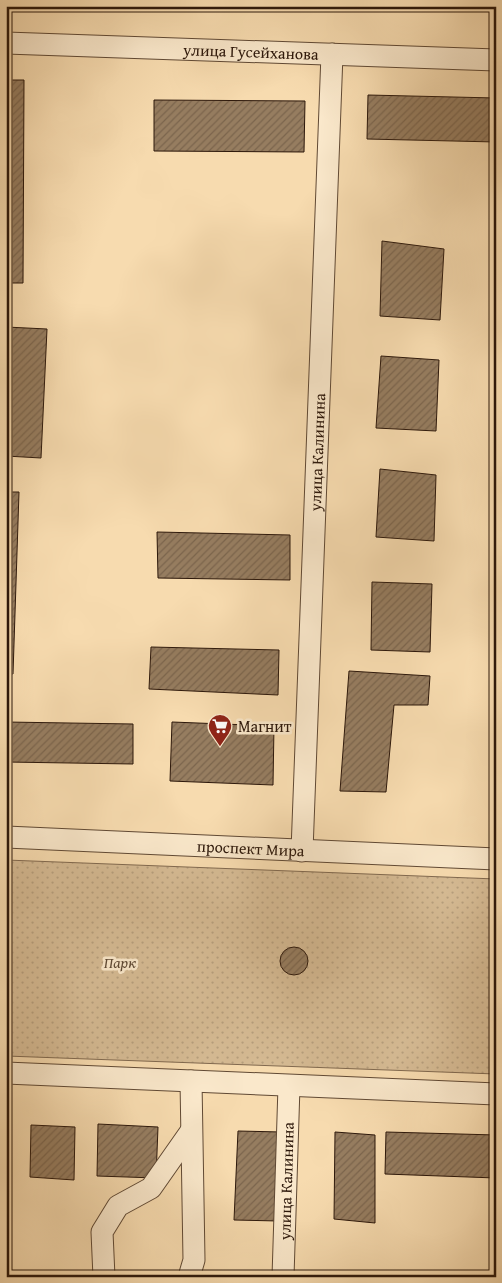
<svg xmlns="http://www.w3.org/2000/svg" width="502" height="1283" font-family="'Gentium Book Plus',serif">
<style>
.park{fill:url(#park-dots);stroke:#81694f}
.building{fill:url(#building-hatch);stroke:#2d180b}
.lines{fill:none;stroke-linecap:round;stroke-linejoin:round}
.minor-casing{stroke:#604934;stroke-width:23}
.minor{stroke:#fae8cb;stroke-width:21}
.labels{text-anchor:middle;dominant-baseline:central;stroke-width:5;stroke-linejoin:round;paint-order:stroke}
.street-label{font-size:16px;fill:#2d180b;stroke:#fae8cb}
.poi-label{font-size:16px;fill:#2d180b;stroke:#fae8cb;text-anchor:start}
.park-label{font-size:16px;font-style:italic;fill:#5f4934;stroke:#fae8cb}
</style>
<defs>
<pattern id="park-dots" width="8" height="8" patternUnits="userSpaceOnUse" patternTransform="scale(1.25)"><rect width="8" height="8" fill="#d5ba93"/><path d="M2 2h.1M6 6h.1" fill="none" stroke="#b79f7d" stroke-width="1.8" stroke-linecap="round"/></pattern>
<pattern id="building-hatch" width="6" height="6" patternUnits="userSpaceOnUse" patternTransform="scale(1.25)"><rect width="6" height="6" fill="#967d60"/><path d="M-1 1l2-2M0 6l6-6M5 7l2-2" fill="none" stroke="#7b654d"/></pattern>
</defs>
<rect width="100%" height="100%" fill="#f7dbaf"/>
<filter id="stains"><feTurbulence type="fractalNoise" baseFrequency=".004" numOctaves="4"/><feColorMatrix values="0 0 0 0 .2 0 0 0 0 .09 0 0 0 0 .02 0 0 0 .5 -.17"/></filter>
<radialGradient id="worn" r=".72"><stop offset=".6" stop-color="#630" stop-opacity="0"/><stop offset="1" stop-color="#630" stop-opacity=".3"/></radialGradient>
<path class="park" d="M6,860L496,879V1074L6,1056Z"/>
<g class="building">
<path d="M6,80H24L23,283H6Z"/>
<path d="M368,95L496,98V142L367,139Z"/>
<path d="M154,100L305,101L304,152L154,151Z"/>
<path d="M382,241L444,249L440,320L380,316Z"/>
<path d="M6,327L47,329L41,458L6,456Z"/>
<path d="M381,356L439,360L436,431L376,428Z"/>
<path d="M380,469L436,475L434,541L376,537Z"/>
<path d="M6,492H19L13,674H6Z"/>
<path d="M157,532L290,535V580L158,578Z"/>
<path d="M372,582L432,584L430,652L371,650Z"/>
<path d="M151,647L279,650L278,695L149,689Z"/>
<path d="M349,671L430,676L428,705H394L386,792L340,791Z"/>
<path d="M6,722L133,724V764L6,762Z"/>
<path d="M172,722L274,726L273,785L170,781Z"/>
<circle cx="294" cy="961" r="14"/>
<path d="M98,1124L158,1127L156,1178L97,1176Z"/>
<path d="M31,1125L75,1127L74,1180L30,1177Z"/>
<path d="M238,1131L281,1132L278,1221L234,1220Z"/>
<path d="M335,1132L375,1135V1223L334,1219Z"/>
<path d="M386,1132L496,1135V1178L385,1174Z"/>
</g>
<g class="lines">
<g class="minor-casing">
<g id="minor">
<path id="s1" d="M6,43L496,60"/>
<path id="s2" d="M6,837L496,859"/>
<path id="s3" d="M302,851L332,54"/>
<path d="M6,1073L496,1094"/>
<path d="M104,1277L102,1232L118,1206L151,1188L191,1131"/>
<path d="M189,1277L194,1260L191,1081"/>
<path id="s4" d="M283,1277L289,1086"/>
</g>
</g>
<use href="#minor" class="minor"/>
</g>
<defs>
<g id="supermarket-pin" transform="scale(1.25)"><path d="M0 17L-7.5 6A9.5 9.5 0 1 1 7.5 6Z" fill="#8f2418" stroke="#fae8cb"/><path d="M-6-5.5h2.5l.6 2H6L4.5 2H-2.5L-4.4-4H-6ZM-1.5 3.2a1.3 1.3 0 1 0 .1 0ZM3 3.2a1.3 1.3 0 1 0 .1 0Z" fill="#fff"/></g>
</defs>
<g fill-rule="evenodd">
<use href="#supermarket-pin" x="220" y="726"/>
</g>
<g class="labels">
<g class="street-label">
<text stroke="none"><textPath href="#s1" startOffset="245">улица Гусейханова</textPath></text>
<text stroke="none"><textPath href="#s3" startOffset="399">улица Калинина</textPath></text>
<text stroke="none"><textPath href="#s2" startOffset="245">проспект Мира</textPath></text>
<text stroke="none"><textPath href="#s4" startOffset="96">улица Калинина</textPath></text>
</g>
<g class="poi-label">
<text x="238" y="726">Магнит</text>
</g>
<g class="park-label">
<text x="120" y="962">Парк</text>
</g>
</g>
<rect width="502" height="1283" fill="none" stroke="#f7dbaf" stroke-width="25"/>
<rect x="8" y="8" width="487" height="1268" fill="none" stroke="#2d180b" stroke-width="2.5"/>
<rect x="12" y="12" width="477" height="1258" fill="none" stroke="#2d180b"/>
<rect width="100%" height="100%" filter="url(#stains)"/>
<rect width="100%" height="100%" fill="url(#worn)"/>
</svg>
